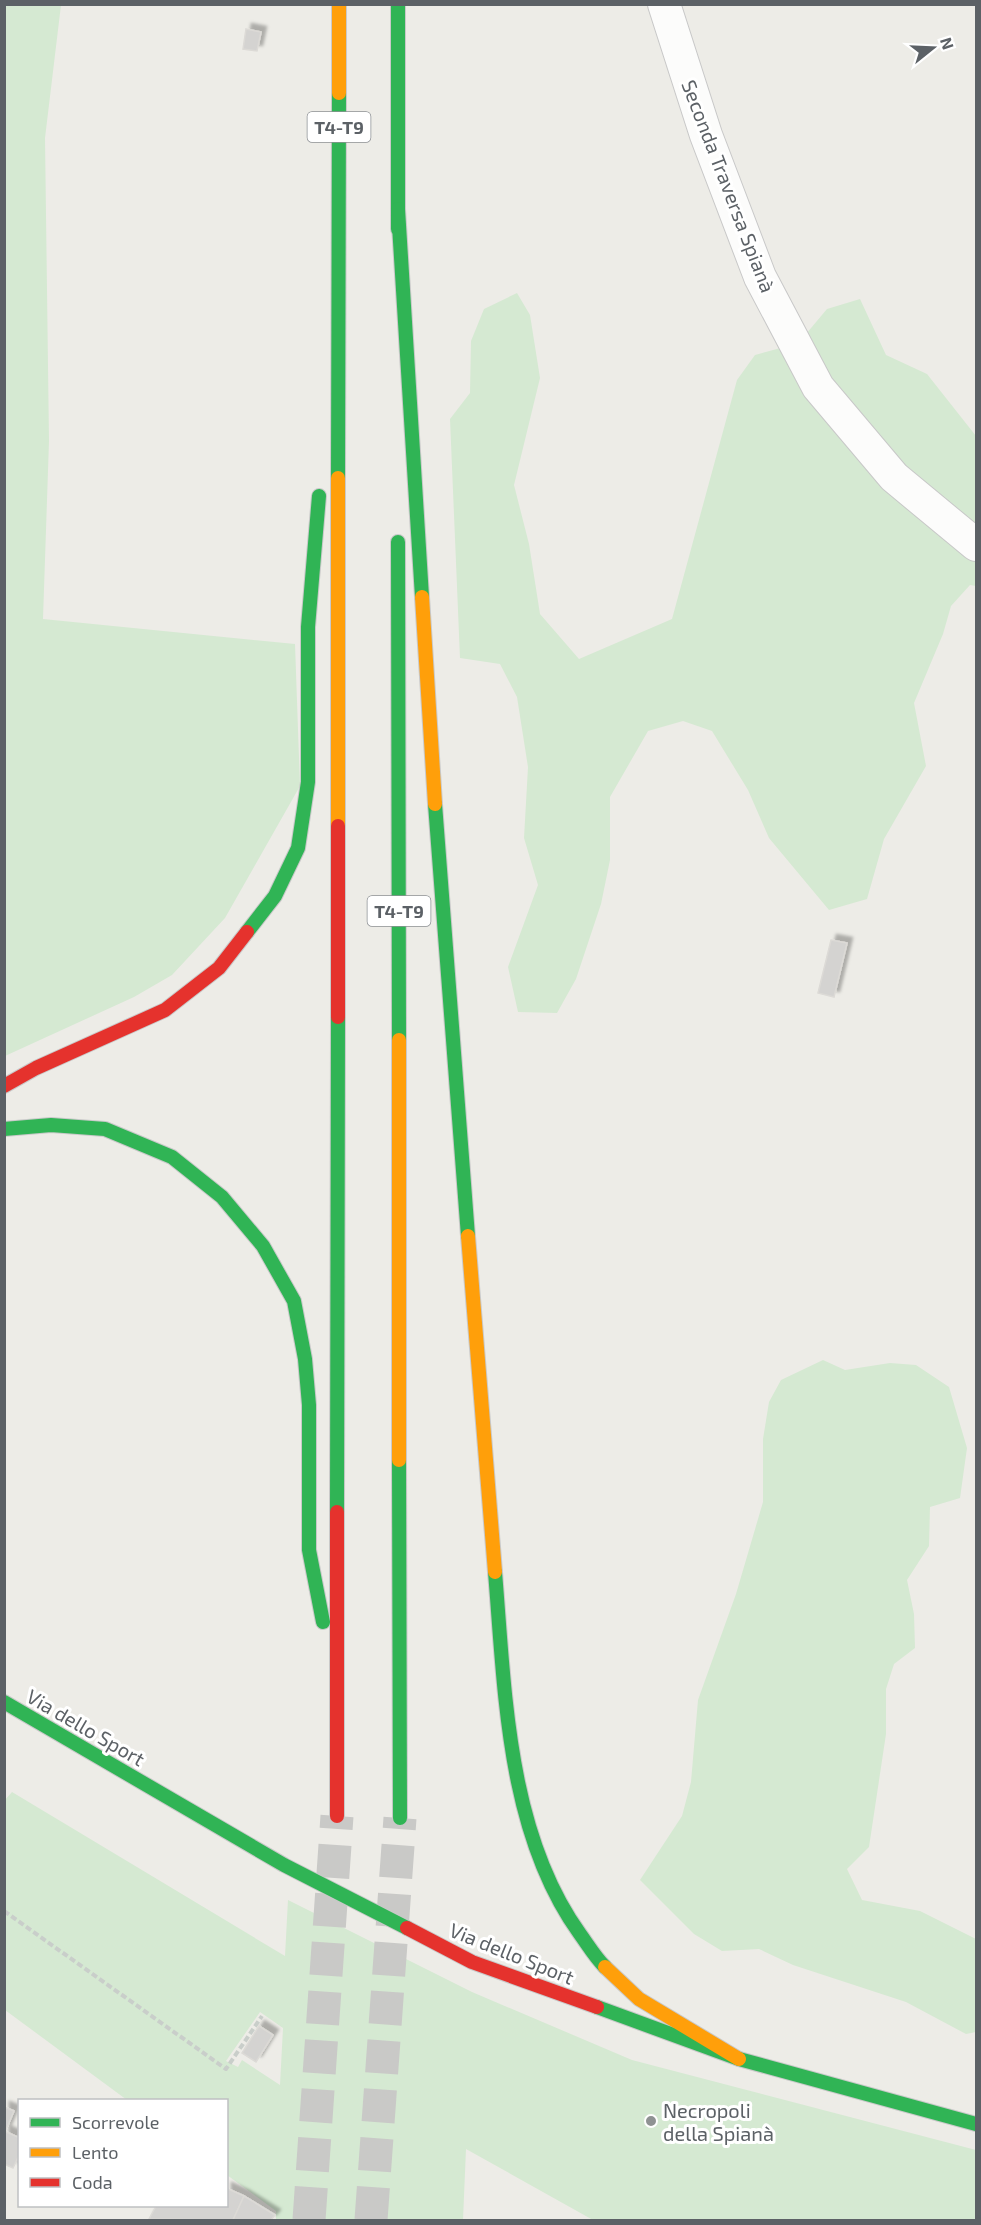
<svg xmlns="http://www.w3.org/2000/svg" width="981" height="2225" font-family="'Exo 2',sans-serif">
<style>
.green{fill:#d5e9d2;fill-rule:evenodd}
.building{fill:#d4d3d1;stroke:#dcdad6;stroke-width:1.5;filter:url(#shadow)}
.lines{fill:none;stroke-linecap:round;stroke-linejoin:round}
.highway-tunnel{stroke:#c9c9c7;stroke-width:33;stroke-dasharray:33 16;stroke-linecap:butt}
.street-casing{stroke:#c8c8c8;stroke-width:34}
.fast-casing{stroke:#c9c9c9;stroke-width:16}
.slow-casing{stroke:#c9c9c9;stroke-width:16}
.jam-casing{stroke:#c9c9c9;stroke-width:16}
.path{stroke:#c9ceca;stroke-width:4;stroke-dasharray:6 3;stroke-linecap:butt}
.street{stroke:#fcfcfb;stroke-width:32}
.fast{stroke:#30b455;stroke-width:14}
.slow{stroke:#ff9f0a;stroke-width:14}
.jam{stroke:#e5322d;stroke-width:14}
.poi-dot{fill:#8f9293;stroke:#fff;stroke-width:2}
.labels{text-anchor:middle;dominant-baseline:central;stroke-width:6;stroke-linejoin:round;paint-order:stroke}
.shield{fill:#fff;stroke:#8d9094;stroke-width:1.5}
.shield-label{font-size:18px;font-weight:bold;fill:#5c6166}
.street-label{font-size:20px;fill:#5c6166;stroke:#fff}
.poi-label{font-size:20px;fill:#5c6166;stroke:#fff;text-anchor:start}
</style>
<defs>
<filter id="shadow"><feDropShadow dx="5.5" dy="-5.5" stdDeviation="1.5" flood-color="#0004"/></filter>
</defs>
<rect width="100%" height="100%" fill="#edece7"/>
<g class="green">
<path d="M4,5H61L45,138L49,441L43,619L295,644L300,786L225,918L172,975L134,997L5,1056Z"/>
<path d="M517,293L530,315L540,378L514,485L529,544L540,614L579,659L672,619L737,380L755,355L788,346L806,334L827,309L860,299L886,355L927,374L976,436V586L970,585L951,606L943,634L914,703L926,766L884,839L867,899L829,910L769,838L748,790L712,731L683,721L648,731L610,797V860L601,904L576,979L557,1013L518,1012L508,967L538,885L524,838L528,767L517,697L500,664L460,658L450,419L470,393L471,341L484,309Z"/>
<path d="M823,1360L845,1370L890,1363L916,1365L949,1387L967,1448L960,1498L930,1507L929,1546L907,1580L914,1614L915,1648L894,1664L886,1689V1734L869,1847L847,1869L862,1900L920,1911L976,1939V2032L966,2034L906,2002L793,1965L759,1949L722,1951L694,1934L640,1880L682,1816L691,1782L698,1700L736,1594L763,1502V1439L769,1402L781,1380Z"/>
<path d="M12,1792L285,1956L288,1900L472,1992L632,2060L976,2150V2220H593L466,2149L463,2220H276V2211L227,2175L226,2100H127L5,2010L4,1801ZM260,2012L283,2028L280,2085L242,2060L238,2067L226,2061Z"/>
</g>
<g class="building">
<path d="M246,29L261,32L257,51L243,49Z"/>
<path d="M831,940L847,943L834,997L818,993Z"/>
<path d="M259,2026L273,2035L256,2062L242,2053Z"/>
<path d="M4,2107L14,2111L5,2132L4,2131Z"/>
<path d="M4,2131L20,2138V2153L13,2168L4,2164Z"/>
<path d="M226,2188L244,2196L233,2220L149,2219L156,2206H226Z"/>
<path d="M244,2196L275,2215L271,2220H233Z"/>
</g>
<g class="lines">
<g class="highway-tunnel">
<path d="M309,2220L337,1816"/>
<path d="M371,2220L400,1818"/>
</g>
<g class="street-casing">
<path id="street" d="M664,4L706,135L760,277L818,387L894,477L976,545"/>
</g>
<g class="fast-casing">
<g id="fast">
<path d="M398,4V229"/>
<path d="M398,209L422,597"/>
<path d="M338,478L339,93"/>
<path d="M398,542L399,1040"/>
<path d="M435,804L468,1236"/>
<path d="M247,932L275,896L298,848L308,782V627L319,496"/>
<path d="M4,1129L51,1125L105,1129L172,1157L222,1197L263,1246L294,1301L305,1359L309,1405V1550L323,1622"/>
<path d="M399,1460L400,1818"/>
<path d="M337,1512L338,1017"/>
<path d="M495,1572C505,1692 507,1833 580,1934C588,1945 595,1957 605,1967"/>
<path d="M4,1702L284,1865L407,1928"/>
<path d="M597,2007L739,2059L976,2124"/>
</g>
</g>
<g class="slow-casing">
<g id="slow">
<path d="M339,93V4"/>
<path d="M422,597L435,804"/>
<path d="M338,826V478"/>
<path d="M399,1040V1460"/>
<path d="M468,1236L495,1572"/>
<path d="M605,1967L639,1999L739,2059"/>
</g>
</g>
<g class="jam-casing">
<g id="jam">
<path d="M338,1017V826"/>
<path d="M4,1086L36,1068L165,1010L219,968L247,932"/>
<path d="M337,1816V1512"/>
<path d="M407,1928L472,1962L597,2007"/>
</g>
</g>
<path class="path" d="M4,1911L226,2069L262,2016"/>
<use href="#street" class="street"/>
<use href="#fast" class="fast"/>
<use href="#slow" class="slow"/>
<use href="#jam" class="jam"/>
</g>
<circle class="poi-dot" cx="651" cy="2121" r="6"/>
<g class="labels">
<g class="shield">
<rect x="307.5" y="112" width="63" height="30" rx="4.5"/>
<rect x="367.5" y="896" width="63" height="30" rx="4.5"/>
</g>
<g class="shield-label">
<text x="339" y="127">T4-T9</text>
<text x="399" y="911">T4-T9</text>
</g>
<g class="street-label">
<text transform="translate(729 186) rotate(69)">Seconda Traversa Spianà</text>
<text transform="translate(86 1727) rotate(30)">Via dello Sport</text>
<text transform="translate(512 1953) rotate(22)">Via dello Sport</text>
</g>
<g class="poi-label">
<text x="663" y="2110">Necropoli<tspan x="663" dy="23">della Spianà</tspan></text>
</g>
</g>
<rect width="981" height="2225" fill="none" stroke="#5c6166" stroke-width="12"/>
<rect x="18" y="2099" width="210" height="108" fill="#ffffff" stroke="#bec0c2" stroke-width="1.5"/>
<rect x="30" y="2118" width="30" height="9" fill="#30b455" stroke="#bec0c2" stroke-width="1.5"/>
<text x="72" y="2129" font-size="18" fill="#5c6166">Scorrevole</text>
<rect x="30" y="2148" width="30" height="9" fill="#ff9f0a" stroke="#bec0c2" stroke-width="1.5"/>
<text x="72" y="2159" font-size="18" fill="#5c6166">Lento</text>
<rect x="30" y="2178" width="30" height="9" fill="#e5322d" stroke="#bec0c2" stroke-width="1.5"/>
<text x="72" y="2189" font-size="18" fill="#5c6166">Coda</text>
<g transform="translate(933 48) rotate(72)" stroke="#ffffff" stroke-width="4.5" paint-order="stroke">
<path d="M0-4.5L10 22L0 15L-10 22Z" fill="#5c6166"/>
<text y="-9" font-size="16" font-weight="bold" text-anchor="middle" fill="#5c6166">N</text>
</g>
</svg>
